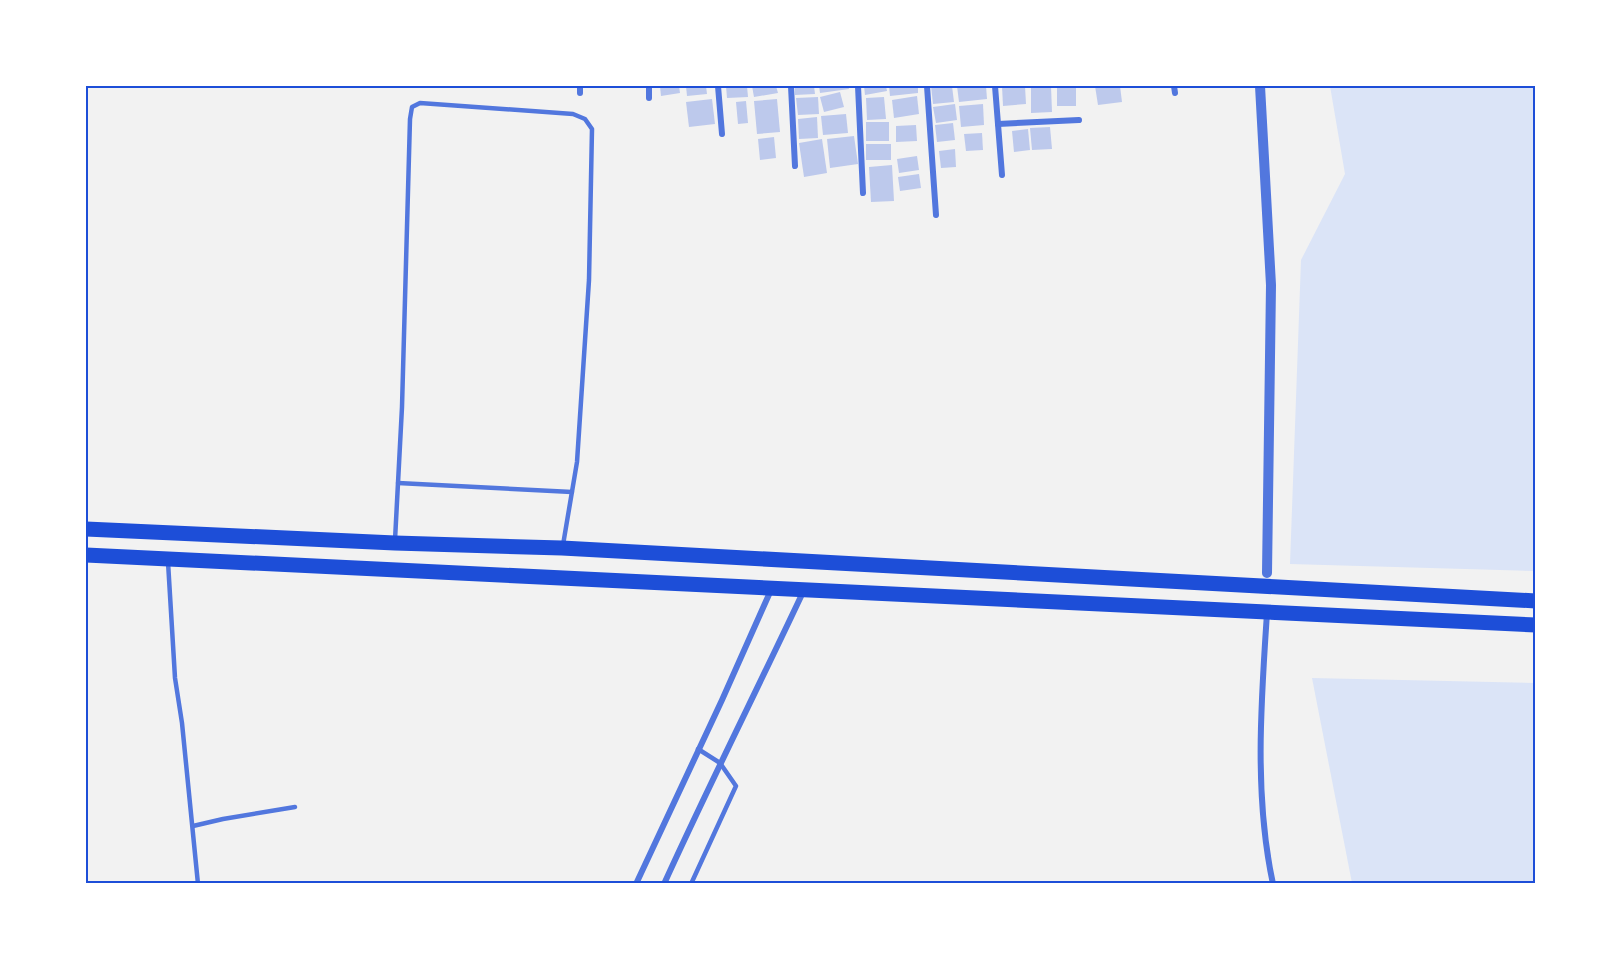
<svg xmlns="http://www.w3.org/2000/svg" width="1621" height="969" font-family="'Exo 2',sans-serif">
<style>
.green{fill:#dbe4f7}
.building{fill:#bdc9ec}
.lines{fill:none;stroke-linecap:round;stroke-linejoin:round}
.service{stroke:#5277de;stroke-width:4.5}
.minor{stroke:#5277de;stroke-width:6}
.tertiary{stroke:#5277de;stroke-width:10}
.trunk{stroke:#1d4ed8;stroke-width:15}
.neatline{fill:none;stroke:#1d4ed8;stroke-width:2}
</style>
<rect width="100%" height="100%" fill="#f2f2f2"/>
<g class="green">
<path d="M1330,86H1535V571L1290,564L1301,260L1345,174Z"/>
<path d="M1312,678L1535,683V883H1352Z"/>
</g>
<g class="building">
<path d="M660,86H679L680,93L661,96Z"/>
<path d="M686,86H706L707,94L687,96Z"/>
<path d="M726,86H747L748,97L727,98Z"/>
<path d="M752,86H776L778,93L754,97Z"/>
<path d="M795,86H814L815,94L795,95Z"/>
<path d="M819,86H848L849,89L820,93Z"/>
<path d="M864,86H886L887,91L865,95Z"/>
<path d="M889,86H918V93L890,96Z"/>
<path d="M931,86H952L954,102L933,104Z"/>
<path d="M957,86H986L987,99L959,102Z"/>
<path d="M1002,86H1025L1026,104L1003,106Z"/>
<path d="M1031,86H1051L1052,112L1031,113Z"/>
<path d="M1076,86V106H1057V87Z"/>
<path d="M1095,86H1120L1122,102L1098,105Z"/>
<path d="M840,92L844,107L824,112L820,97Z"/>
<path d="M917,96L919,114L894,118L892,100Z"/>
<path d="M818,97L819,114L798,115L796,98Z"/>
<path d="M884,97L886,119L867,120L866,98Z"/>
<path d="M712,99L715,124L689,127L686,102Z"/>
<path d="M777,99L780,132L757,134L754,101Z"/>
<path d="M746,101L748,123L738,124L736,102Z"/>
<path d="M955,104L957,120L936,123L933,107Z"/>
<path d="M983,104L984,125L961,127L959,106Z"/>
<path d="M846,114L848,133L823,135L821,116Z"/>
<path d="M817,117L818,138L799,139L798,119Z"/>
<rect x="866" y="122" width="23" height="19"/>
<path d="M953,123L955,140L937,142L935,125Z"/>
<path d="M916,125L917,141L896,142V126Z"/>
<path d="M1050,127L1052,149L1032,150L1030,128Z"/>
<path d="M1028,129L1030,150L1014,152L1012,131Z"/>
<path d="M982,133L983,150L966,151L964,134Z"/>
<path d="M854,136L858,164L830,168L827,139Z"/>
<path d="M774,137L776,158L760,160L758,139Z"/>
<path d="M822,139L827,173L804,177L799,143Z"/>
<rect x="866" y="144" width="25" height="16"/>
<path d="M955,149L956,167L941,168L939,151Z"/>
<path d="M917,156L919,170L899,173L897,159Z"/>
<path d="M892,165L894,201L871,202L869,167Z"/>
<path d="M919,174L921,188L900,191L898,177Z"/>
</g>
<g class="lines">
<g class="service">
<path d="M398,483L572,492"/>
<path d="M395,540L402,407L410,119L412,107L420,103L573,114L585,119L592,129L589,280L577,462L563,545"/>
<path d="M168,562L175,678L182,723L198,884"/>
<path d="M193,826L223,819L295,807"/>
<path d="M691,884L736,786L720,763L698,749"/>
</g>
<g class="minor">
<path d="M580,86V93"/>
<path d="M649,86V98"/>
<path d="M718,86L722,134"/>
<path d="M791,86L795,166"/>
<path d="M858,86L863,193"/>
<path d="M927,86L936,215"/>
<path d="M995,86L1002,175"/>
<path d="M1174,86L1175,93"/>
<path d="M998,124L1079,120"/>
<path d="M1267,613C1261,702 1254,796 1273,884"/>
<path d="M636,884L722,700L771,590"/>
<path d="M664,884C709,785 758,688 804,590"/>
</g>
<path class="tertiary" d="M1260,86L1271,285L1267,573"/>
<g class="trunk">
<path d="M86,529L395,543L562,548L1536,601"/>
<path d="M86,555L1536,625"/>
</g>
</g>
<rect width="1621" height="969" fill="none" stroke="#ffffff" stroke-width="174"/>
<rect x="87" y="87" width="1447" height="795" class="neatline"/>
</svg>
